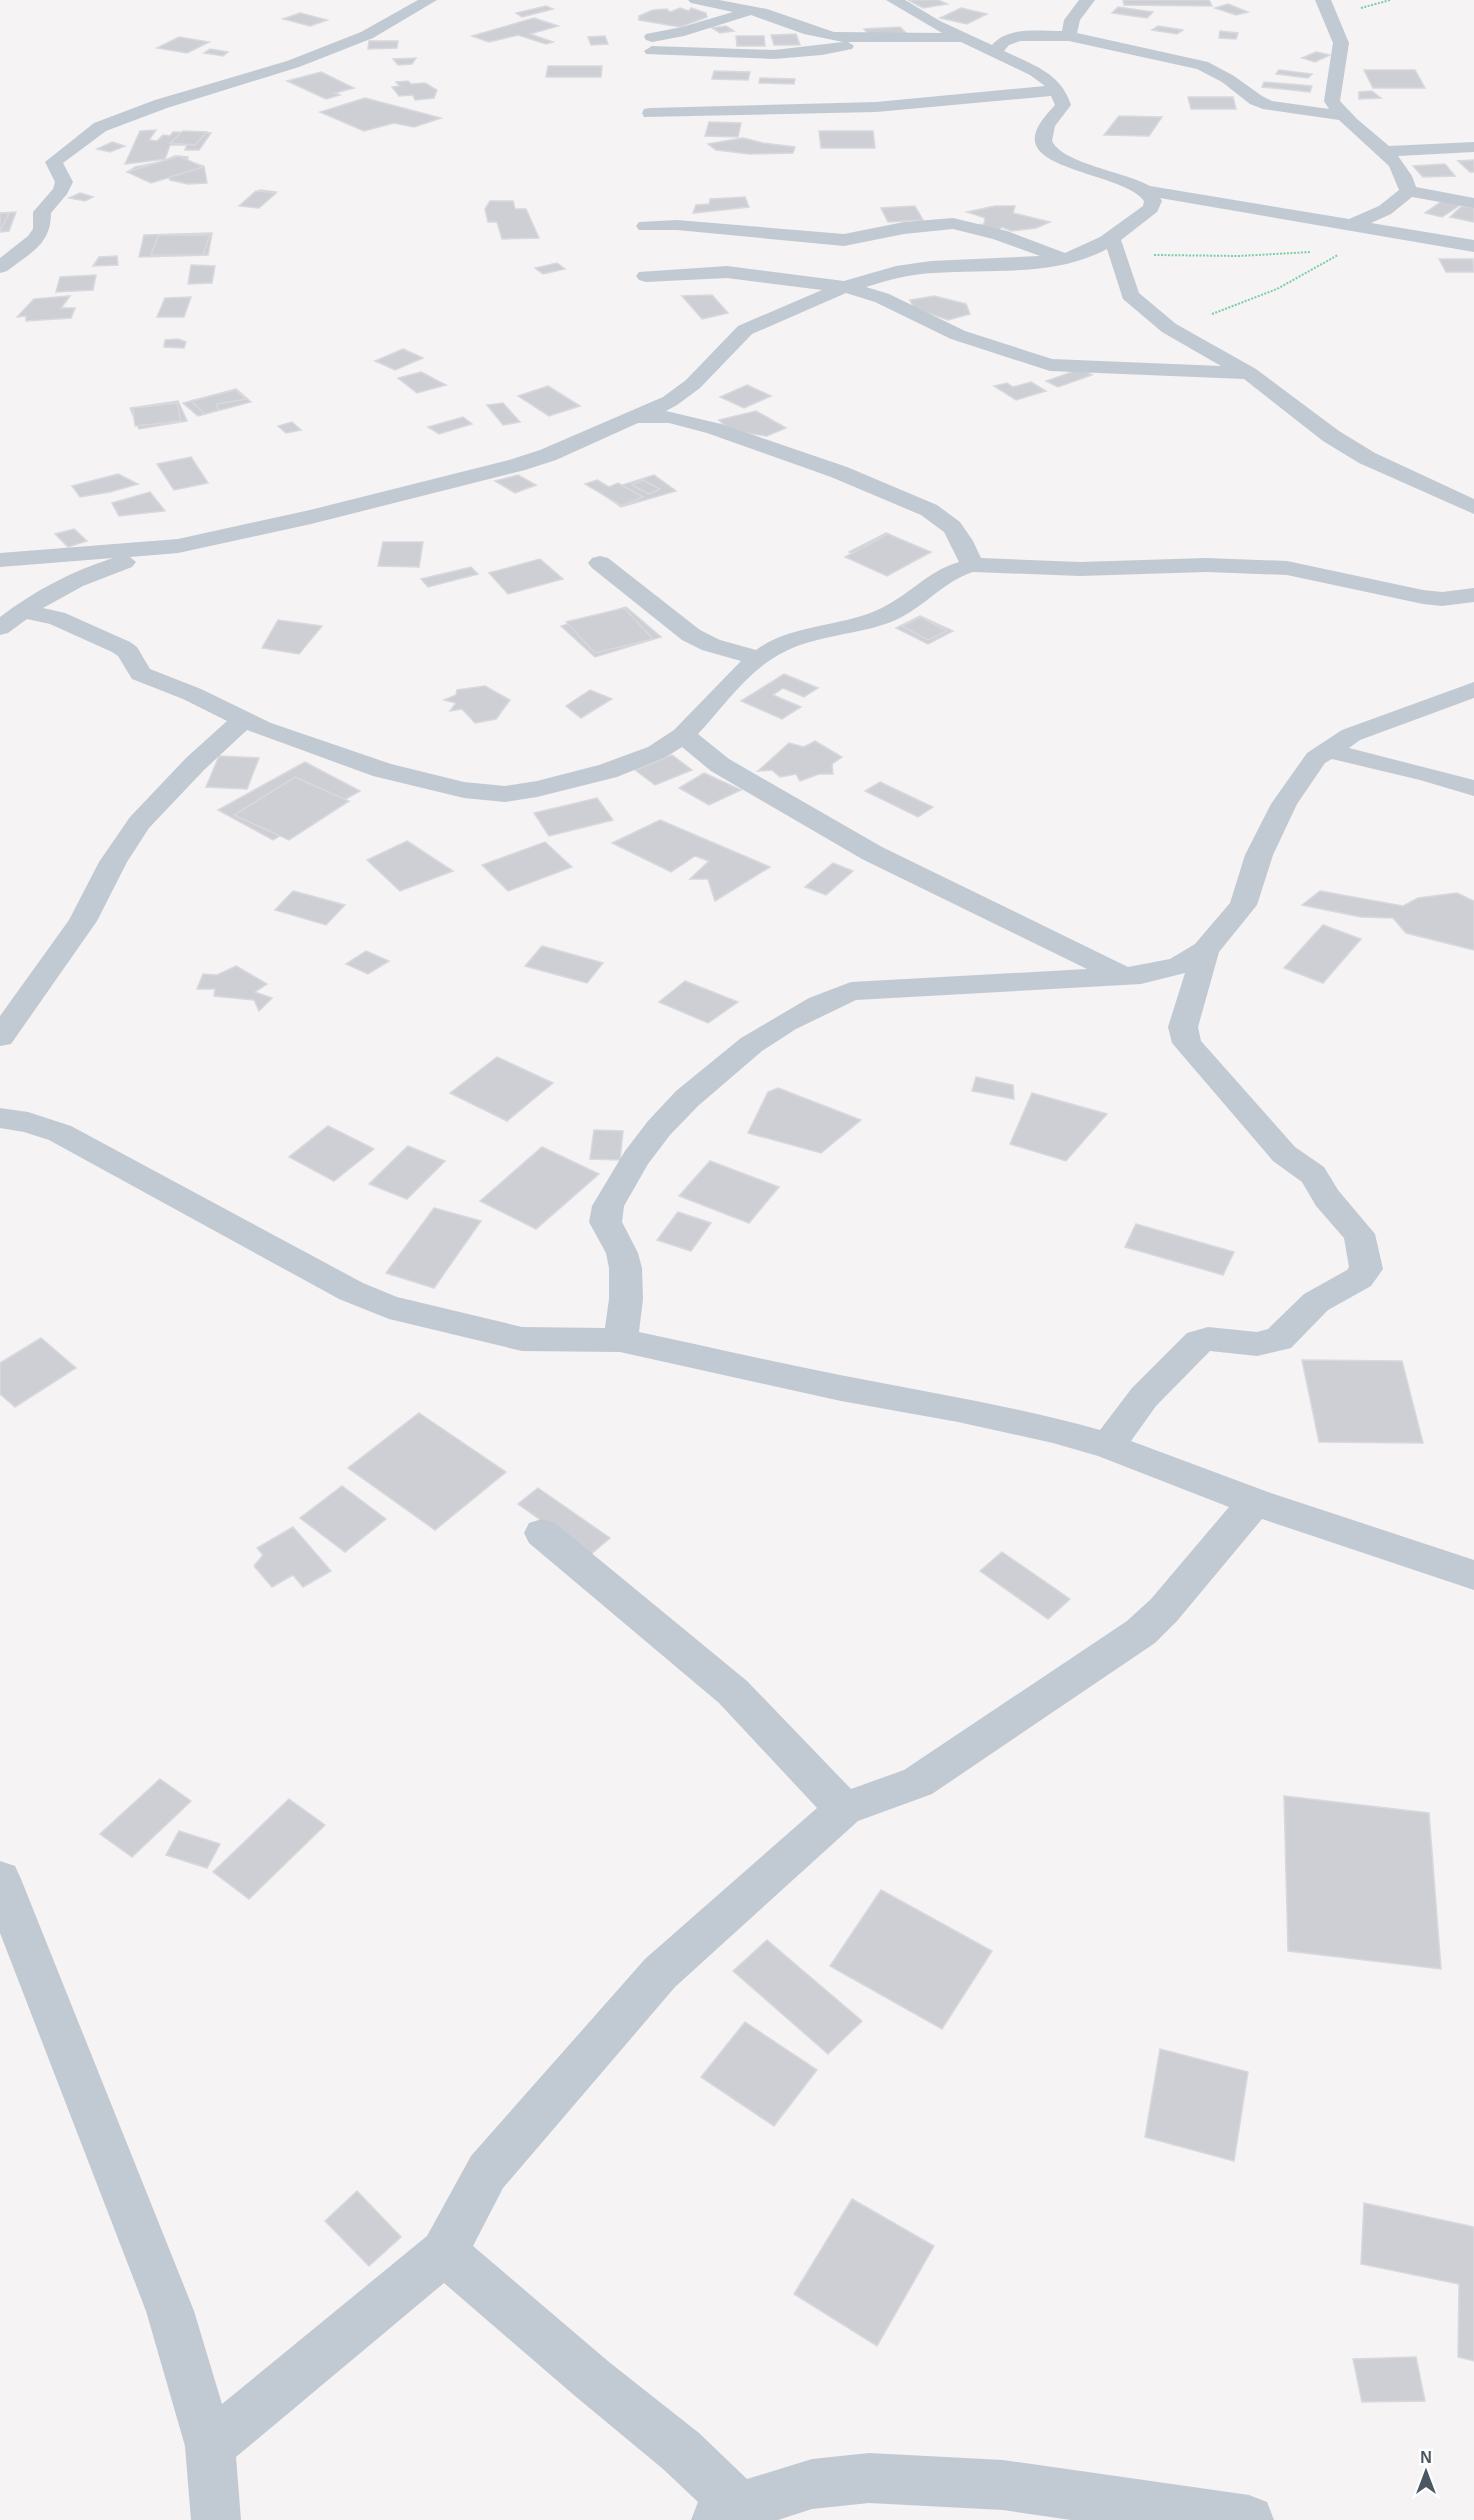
<svg xmlns="http://www.w3.org/2000/svg" width="1474" height="2520" font-family="Helvetica,sans-serif">
<style>
.building{fill:#cdcfd5;stroke:#d7d9de;stroke-width:1.5}
.lines{fill:none;stroke-linecap:round;stroke-linejoin:round}
.path{stroke:#7ad0a6;stroke-width:2;stroke-dasharray:2 1.5;stroke-linecap:butt}
.minor{fill:#c1cad2;fill-rule:evenodd}
</style>
<rect width="100%" height="100%" fill="#f5f3f3"/>
<g class="building">
<path d="M908,0H938L947,4L923,8Z"/>
<path d="M1123,0H1209L1212,6L1124,5Z"/>
<path d="M1228,4L1248,12L1236,15L1215,8Z"/>
<path d="M546,6L553,9L522,17L516,13Z"/>
<path d="M1118,7L1153,12L1147,18L1112,13Z"/>
<path d="M680,8L689,11L691,8L706,13L707,17L680,27L639,20V16L653,10L667,9L670,12Z"/>
<path d="M961,8L987,14L967,24L940,18Z"/>
<path d="M300,13L327,20L310,26L283,19Z"/>
<path d="M534,18L558,26L530,34L553,42L546,44L518,35L489,42L472,36Z"/>
<path d="M726,26L734,31L720,33L712,28Z"/>
<path d="M1158,26L1183,30L1177,34L1152,30Z"/>
<path d="M900,27L906,33L870,36L864,29Z"/>
<path d="M1220,31L1238,33L1236,39L1219,38Z"/>
<path d="M796,34L800,45H774L771,35Z"/>
<path d="M605,36L608,44L591,45L588,37Z"/>
<path d="M736,36H764L765,46H737Z"/>
<path d="M179,37L209,42L187,53L157,48Z"/>
<path d="M369,41H398L397,48L368,49Z"/>
<path d="M210,49L228,52L223,56L204,53Z"/>
<path d="M1316,52L1330,55L1315,62L1302,58Z"/>
<path d="M416,58L412,64L398,65L393,59Z"/>
<path d="M548,66H602L601,77H546Z"/>
<path d="M1279,70L1312,74L1308,78L1276,74Z"/>
<path d="M1364,70H1415L1425,88H1373Z"/>
<path d="M714,71L750,72L748,80L712,79Z"/>
<path d="M321,72L354,88L335,93L340,95L326,99L287,81Z"/>
<path d="M760,78L795,79L794,84L759,83Z"/>
<path d="M408,81L411,84L425,83L437,90L434,98L415,100L413,95L399,96L392,87L400,86L396,82Z"/>
<path d="M1264,82L1312,86L1310,92L1262,87Z"/>
<path d="M1372,91L1381,98L1359,99V92Z"/>
<path d="M1188,97H1233L1236,109H1191Z"/>
<path d="M365,98L441,118L414,127L394,123L364,131L320,112Z"/>
<path d="M1119,116L1162,117L1149,136L1104,135Z"/>
<path d="M709,122L741,123L738,137L705,136Z"/>
<path d="M156,130L149,140L157,141L163,135L170,136L173,132L211,133L199,150H185L187,145H170L165,159L125,164L140,131Z"/>
<path d="M183,131L207,132L195,145L170,143Z"/>
<path d="M819,131H873L875,148H821Z"/>
<path d="M743,138L763,143L795,147L793,153L750,154L716,150L708,144Z"/>
<path d="M112,142L125,146L110,152L97,149Z"/>
<path d="M175,156L188,157L186,161L204,166L207,183L188,184L170,180L168,175L137,174L128,172L135,167L160,162Z"/>
<path d="M179,156L203,167L151,183L127,172Z"/>
<path d="M1474,160V172H1470L1458,161Z"/>
<path d="M1445,164L1455,176L1423,177L1413,166Z"/>
<path d="M260,190L276,192L262,203L246,201Z"/>
<path d="M256,191L276,193L259,208L239,206Z"/>
<path d="M80,193L93,197L85,201L69,198Z"/>
<path d="M745,197L749,207L693,213L696,205L709,204L710,199Z"/>
<path d="M490,201H513L515,209H526L539,238L502,239L497,222H488L485,209Z"/>
<path d="M1442,201L1460,205L1442,217L1425,213Z"/>
<path d="M915,206L923,220L888,222L881,208Z"/>
<path d="M995,206H1015L1013,213L1050,222L1036,228L1011,231L1002,227L997,231L977,225L984,224L985,218L967,212Z"/>
<path d="M1462,206L1474,208V222L1450,217Z"/>
<path d="M16,212L9,231L0,232V213Z"/>
<path d="M0,213H9L0,232Z"/>
<path d="M212,233L208,255L139,257L144,235Z"/>
<path d="M159,235H210L203,255H151Z"/>
<path d="M117,256L118,265L93,266L99,257Z"/>
<path d="M1439,259H1473L1474,272H1446Z"/>
<path d="M557,263L565,269L543,274L535,268Z"/>
<path d="M191,265L215,266L212,283L188,284Z"/>
<path d="M96,275L93,290L56,292L60,277Z"/>
<path d="M712,295L728,313L702,319L682,296Z"/>
<path d="M70,296L61,308H75L71,318L26,321V316L17,317L34,299Z"/>
<path d="M934,296L966,304L970,314L948,320L914,308L910,300Z"/>
<path d="M191,297L184,317H157L165,298Z"/>
<path d="M178,339L186,342L184,348L164,347L165,340Z"/>
<path d="M403,349L423,358L395,370L375,361Z"/>
<path d="M1080,369L1092,375L1058,387L1046,381Z"/>
<path d="M421,372L446,385L417,393L398,378Z"/>
<path d="M1031,382L1046,391L1016,400L994,386L1007,383L1013,387Z"/>
<path d="M747,385L771,396L744,408L720,397Z"/>
<path d="M548,386L580,406L549,416L518,396Z"/>
<path d="M236,389L251,402L198,416L183,403Z"/>
<path d="M235,390L246,399L216,404L219,410L205,414L191,401Z"/>
<path d="M178,401L187,421L139,429L130,408Z"/>
<path d="M177,403L181,421L135,426L133,408Z"/>
<path d="M503,403L520,422L503,425L487,405Z"/>
<path d="M756,411L786,428L767,436L739,432L725,426L719,420Z"/>
<path d="M463,417L472,424L439,434L428,427Z"/>
<path d="M292,422L301,430L286,433L278,426Z"/>
<path d="M191,457L208,483L174,490L157,464Z"/>
<path d="M118,474L138,484L110,492L80,497L72,486Z"/>
<path d="M518,475L536,485L515,493L495,481Z"/>
<path d="M654,475L676,491L621,507L600,492Z"/>
<path d="M597,480L609,487L618,483L643,497L622,506L585,484Z"/>
<path d="M643,480L660,489L649,494L632,485Z"/>
<path d="M150,492L165,511L119,516L112,503Z"/>
<path d="M74,529L87,541L68,547L55,534Z"/>
<path d="M886,533L917,547L880,566L849,552Z"/>
<path d="M888,534L931,552L887,576L845,557Z"/>
<path d="M383,542H423L419,567L378,566Z"/>
<path d="M540,559L563,579L508,594L489,573Z"/>
<path d="M471,567L478,574L428,587L421,579Z"/>
<path d="M626,607L661,637L595,657L561,626Z"/>
<path d="M624,608L653,639L595,653L566,622Z"/>
<path d="M920,616L953,631L928,644L896,628Z"/>
<path d="M921,617L947,631L928,640L902,626Z"/>
<path d="M278,620L322,626L299,654L262,648Z"/>
<path d="M784,674L818,688L804,697L783,688L773,695L801,707L782,719L741,701Z"/>
<path d="M485,686L510,700L496,719L475,723L462,709L450,711L456,703L444,700L456,695L457,690Z"/>
<path d="M590,690L612,699L581,718L566,706Z"/>
<path d="M815,741L842,757L832,764L833,774H819L800,781L796,774L780,777L772,770L758,771L789,743L804,747Z"/>
<path d="M672,755L692,770L655,785L635,770Z"/>
<path d="M219,756L259,758L247,789L206,787Z"/>
<path d="M305,762L360,791L273,840L218,810Z"/>
<path d="M704,773L741,790L709,805L679,788Z"/>
<path d="M295,777L349,801L289,840L234,815Z"/>
<path d="M880,782L933,807L918,817L865,791Z"/>
<path d="M597,798L613,820L549,836L534,813Z"/>
<path d="M660,820L770,867L715,901L708,879H690L709,861L695,856L671,872L612,843Z"/>
<path d="M407,841L453,871L400,891L367,860Z"/>
<path d="M545,842L572,867L508,891L482,865Z"/>
<path d="M833,863L853,871L826,895L805,887Z"/>
<path d="M293,891L345,905L326,925L275,910Z"/>
<path d="M1320,891L1403,906L1418,898L1457,893L1474,901V950L1406,933L1393,918L1361,917L1302,905Z"/>
<path d="M1323,925L1361,939L1323,983L1284,968Z"/>
<path d="M542,946L603,963L587,983L525,966Z"/>
<path d="M366,951L389,961L368,974L346,964Z"/>
<path d="M236,966L267,984L255,992L272,998L259,1011L254,1000L214,996L215,989H197L203,974L217,975Z"/>
<path d="M685,981L738,1002L708,1023L659,1002Z"/>
<path d="M497,1057L553,1083L507,1121L450,1093Z"/>
<path d="M976,1077L1013,1085L1014,1099L972,1091Z"/>
<path d="M778,1088L861,1120L821,1153L748,1133L768,1092Z"/>
<path d="M1032,1093L1107,1114L1066,1161L1010,1144Z"/>
<path d="M328,1126L374,1149L334,1181L289,1157Z"/>
<path d="M594,1130L623,1131L620,1160L590,1159Z"/>
<path d="M408,1146L445,1161L407,1199L369,1184Z"/>
<path d="M542,1147L599,1174L536,1229L480,1201Z"/>
<path d="M710,1161L779,1187L749,1223L679,1196Z"/>
<path d="M434,1208L481,1221L434,1288L386,1273Z"/>
<path d="M678,1212L711,1223L691,1251L657,1240Z"/>
<path d="M1136,1224L1234,1252L1223,1275L1125,1247Z"/>
<path d="M41,1338L76,1368L15,1407L0,1394V1363Z"/>
<path d="M1302,1360L1402,1361L1423,1443L1319,1442Z"/>
<path d="M419,1413L506,1472L435,1530L348,1468Z"/>
<path d="M342,1486L386,1519L345,1552L300,1518Z"/>
<path d="M538,1488L610,1538L590,1555L518,1504Z"/>
<path d="M293,1527L331,1571L303,1587L293,1575L272,1587L254,1566L263,1555L257,1548Z"/>
<path d="M1002,1552L1070,1599L1048,1619L980,1571Z"/>
<path d="M160,1779L191,1801L132,1857L100,1834Z"/>
<path d="M1284,1796L1429,1813L1441,1969L1288,1951Z"/>
<path d="M289,1799L325,1825L249,1899L213,1872Z"/>
<path d="M179,1831L220,1844L207,1868L166,1855Z"/>
<path d="M881,1890L992,1951L942,2029L830,1966Z"/>
<path d="M767,1940L862,2021L828,2054L733,1971Z"/>
<path d="M745,2022L817,2070L774,2126L701,2077Z"/>
<path d="M1160,2049L1248,2072L1234,2161L1145,2137Z"/>
<path d="M357,2191L401,2237L369,2266L325,2221Z"/>
<path d="M852,2199L934,2246L877,2346L794,2294Z"/>
<path d="M1364,2203L1474,2227V2361L1458,2357L1459,2284L1361,2264Z"/>
<path d="M1416,2357L1425,2401L1362,2402L1353,2359Z"/>
</g>
<g class="lines">
<g class="path">
<path d="M1361,8L1390,0"/>
<path d="M1154,255L1239,256L1311,252"/>
<path d="M1212,314L1277,289L1338,255"/>
</g>
<g class="minor">
<path d="M418,0H437L373,38L299,67L167,108L106,131L63,163L73,182L67,194L51,213C51,245 30,253 7,271L0,273V258L28,236L33,229V212L53,189L55,182L45,162L94,123L155,100L287,61L361,32Z"/>
<path d="M688,0H719L767,9L834,32L942,33L886,0H905L940,21L992,45C1008,26 1039,31 1062,31L1064,20L1079,0H1095L1080,20L1077,33L1208,62L1234,76L1262,96L1272,101L1329,109L1324,101L1333,43L1315,0H1331L1349,43L1340,101L1357,119L1389,146L1474,142V152L1398,156L1412,176L1416,187L1474,198V208L1412,197L1391,214L1371,223L1474,240V252L1160,198L1162,201L1157,212L1121,240L1139,293L1176,324L1256,369L1339,431L1375,453L1474,499V514L1359,463L1323,441L1244,379L1050,371L951,339L875,302L846,293L752,334L700,388L677,405L666,411L721,424L847,467L937,505L960,522L973,541L981,558L1080,562L1206,558L1287,561L1423,590L1442,592L1474,588V602L1442,606L1423,604L1287,575L1206,572L1080,576L973,572C942,582 922,610 891,622C857,635 817,635 784,652C749,669 724,706 698,734L729,759L882,847L1128,967L1170,959L1195,944L1230,903L1245,855L1271,804L1307,753L1342,730L1474,682V698L1360,740L1349,748L1474,780V796L1420,780L1332,759L1325,763L1297,804L1273,855L1257,905L1219,952L1198,1027L1201,1041L1295,1147L1324,1167L1338,1190L1375,1234L1383,1269L1371,1286L1328,1310L1291,1348L1257,1356L1210,1351L1156,1406L1131,1441L1268,1492L1474,1560V1590L1262,1519L1177,1621L1155,1643L932,1794L858,1821L675,1987L503,2188L473,2246L609,2362L699,2433L747,2479L812,2459L869,2453L1003,2460L1249,2495L1267,2502L1274,2520H1071L1003,2510L869,2503L812,2509L778,2520H691L698,2502L663,2469L575,2396L444,2283L236,2457L241,2520H191L185,2446L146,2311L0,1933V1861L15,1866L21,1879L194,2311L222,2404L427,2236L471,2156L645,1959L817,1808L719,1703L529,1543L524,1533L529,1523L542,1519L555,1523L747,1681L851,1789L904,1770L1127,1621L1151,1599L1229,1507L1098,1456L1053,1443L958,1422L841,1401L620,1352L522,1351L389,1319L339,1299L49,1140L24,1132L0,1128V1108L28,1112L71,1126L363,1283L397,1297L522,1327L605,1328L609,1299V1268L606,1253L589,1222L592,1206L625,1151L648,1121L676,1091L741,1038L809,998L851,982L1087,969L862,859L711,771L682,747L666,757L617,777L537,797L505,802L464,798L373,776L247,730L204,770L149,828L127,862L97,921L11,1044L0,1046V1016L69,920L99,862L130,817L186,758L227,721L183,699L132,679L118,656L112,652L50,624L27,619L8,633L0,635V617C34,591 72,571 113,558L0,567V553L178,539L310,510L509,460L540,450L663,397L686,380L738,326L822,290L727,278L646,282L639,280L636,276L639,272L727,266L844,281L896,266L931,261L1040,256L993,239L953,229L904,234L844,246L677,230H639L636,226L639,222L677,220L844,234L904,222L953,218L1007,231L1065,253L1100,237L1143,206L1144,201C1127,175 1029,171 1035,136C1037,124 1047,114 1055,105L1051,96L876,112L644,117L642,113L644,109L650,108L876,102L1045,86L1030,75L961,42H848L854,46L852,49L822,55L774,59L646,54L644,51L652,46L774,50L843,42L804,34L751,15L684,36L652,42L646,40L644,37L646,34L682,27L733,12L691,3ZM1020,41H1069L1197,69L1222,82L1250,104L1263,109L1339,120L1389,166L1399,190L1379,206L1349,219L1150,186C1126,172 1063,164 1052,141L1055,126L1071,105C1061,73 1033,65 1004,51L1009,45ZM1107,249L1123,299L1162,332L1221,366L1052,359L965,331L889,294L866,287C888,280 910,274 934,273C990,269 1055,277 1107,249ZM638,423H669L707,433L831,477L921,515L944,532L959,562C925,572 907,598 875,611C837,627 790,625 756,650L720,640L700,630L608,558L600,556L592,558L588,563L592,568L682,640L702,650L741,661L674,730L648,747L599,765L537,781L505,786L464,782L391,764L271,723L201,689L150,669L137,647L130,642L65,613L43,608L83,586L132,567L136,562L130,557L178,553L311,524L525,470L556,460ZM1185,973L1168,1027L1172,1043L1273,1161L1302,1182L1316,1206L1344,1238L1349,1267L1347,1270L1304,1294L1268,1329L1257,1332L1208,1327L1187,1333L1132,1388L1100,1430C1014,1406 927,1392 840,1375C773,1362 706,1346 639,1332L643,1299L642,1268L638,1253L622,1222L624,1206L648,1164L670,1135L698,1106L762,1051L796,1029L856,1000L1141,984Z"/>
</g>
</g>
<g transform="translate(1426 2472)" stroke="#ffffff" stroke-width="4.5" paint-order="stroke">
<path d="M0-4.5L10 22L0 15L-10 22Z" fill="#4a5661"/>
<text y="-9" font-size="16" font-weight="bold" text-anchor="middle" fill="#4a5661">N</text>
</g>
</svg>
